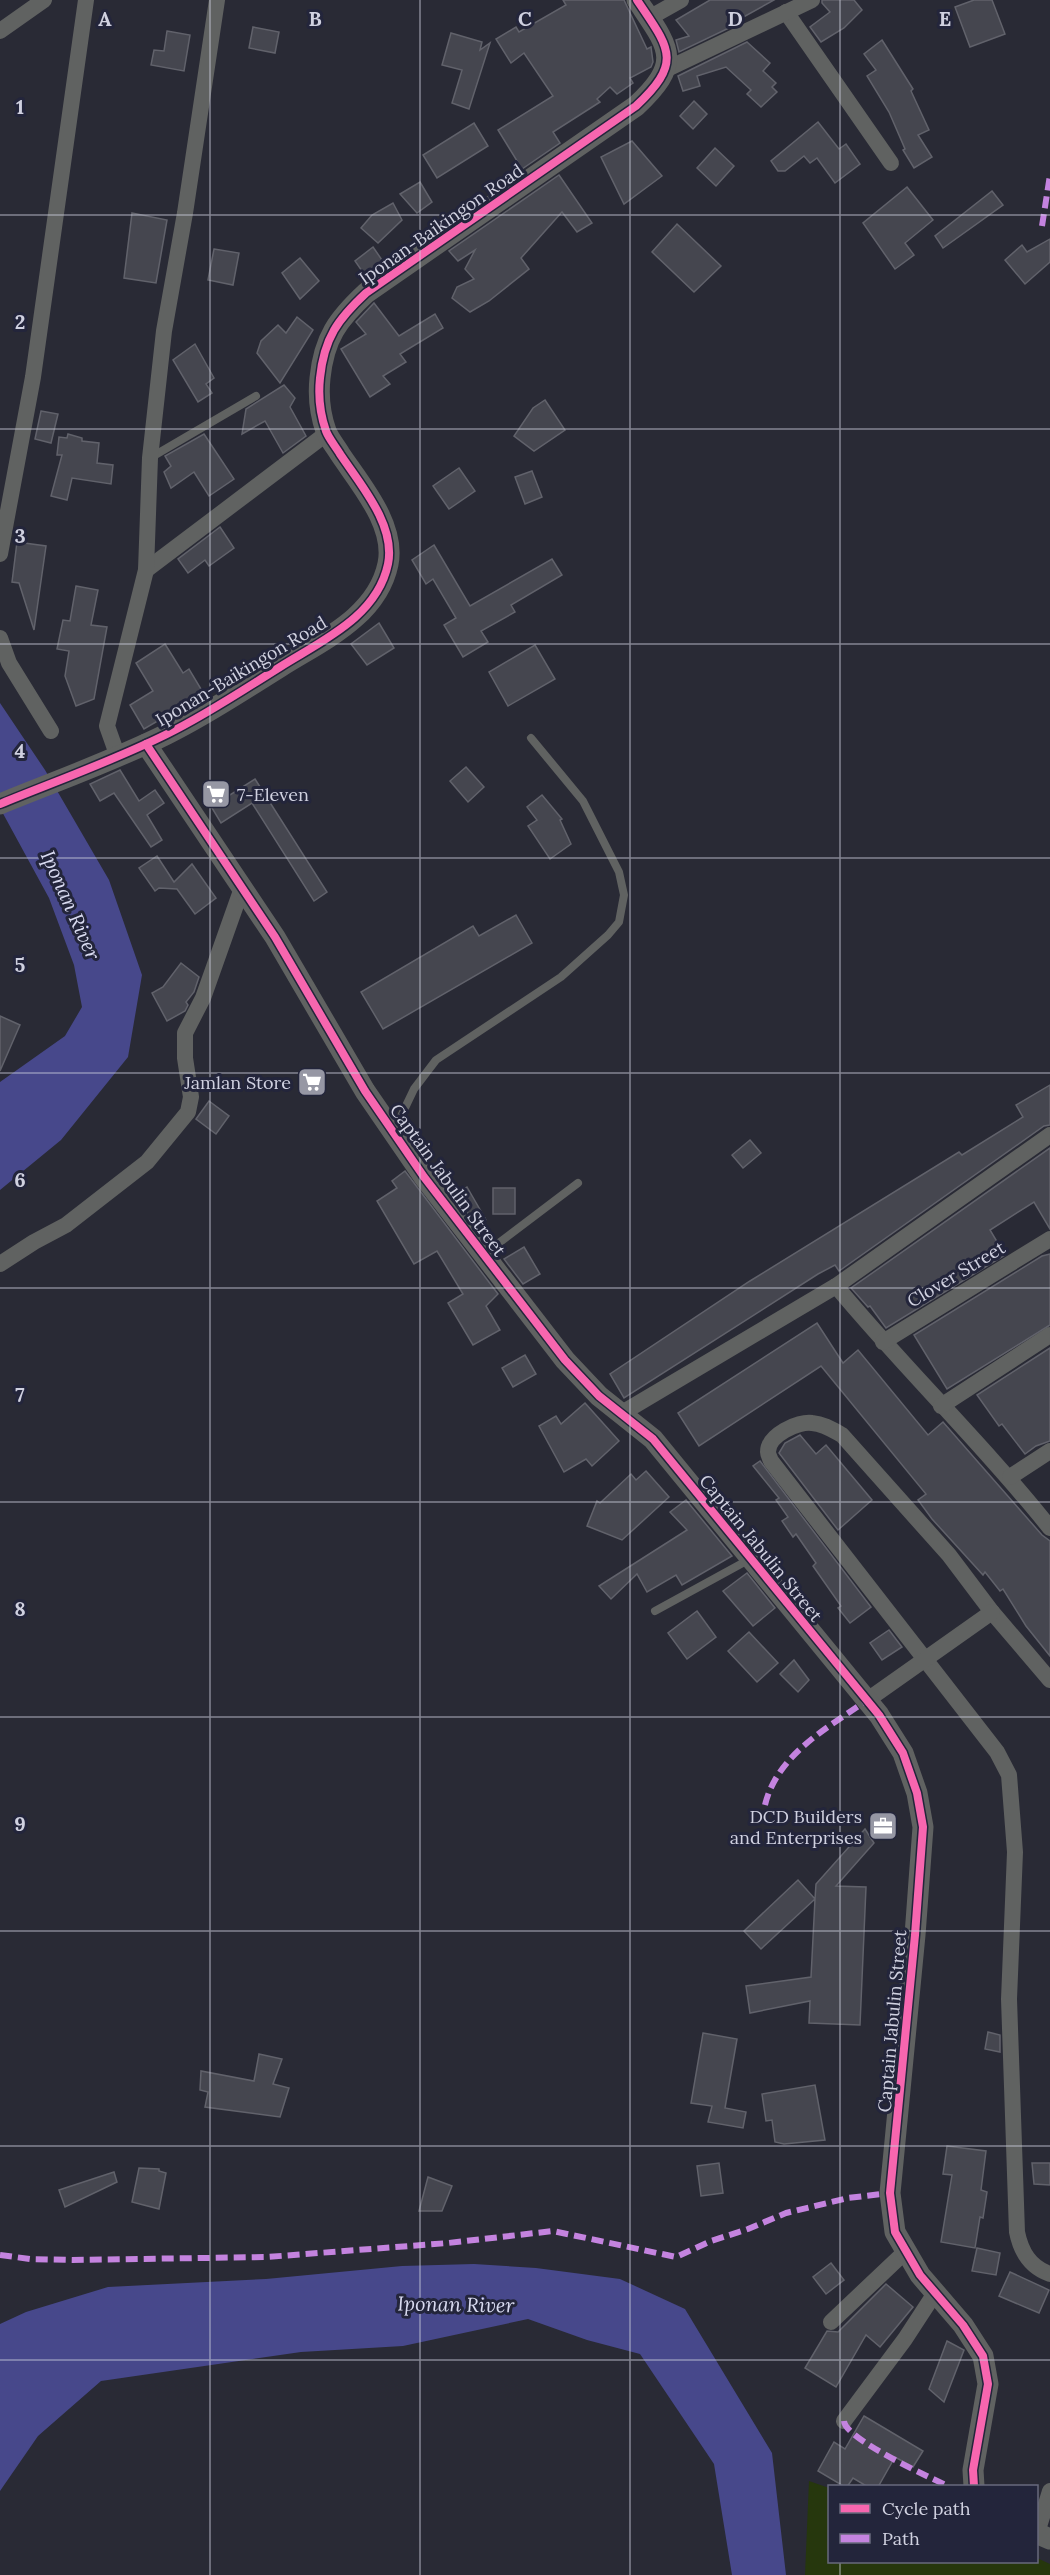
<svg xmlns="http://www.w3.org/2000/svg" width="1050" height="2575" font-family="Lora,serif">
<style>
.green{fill:#26370d}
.water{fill:#47488b}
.building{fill:#45464f;stroke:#61626b;stroke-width:1.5}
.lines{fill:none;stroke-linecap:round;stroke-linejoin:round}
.service{stroke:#606261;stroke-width:8}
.minor{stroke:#606261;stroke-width:16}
.tertiary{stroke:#606261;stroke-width:21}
.quiet{stroke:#c483df;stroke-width:6;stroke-dasharray:12 6;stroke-linecap:butt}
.cycleway-casing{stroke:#23253b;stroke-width:11}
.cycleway{stroke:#f766af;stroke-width:8}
.grid{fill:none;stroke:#d0d1e0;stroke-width:1.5;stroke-opacity:0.55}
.labels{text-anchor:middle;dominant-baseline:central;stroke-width:6;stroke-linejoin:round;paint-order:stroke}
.street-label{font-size:18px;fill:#d0d1e0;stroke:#23253b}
.poi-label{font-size:18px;fill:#d0d1e0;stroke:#23253b;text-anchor:end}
.water-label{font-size:20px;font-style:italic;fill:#d9dbf1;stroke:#23253b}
.grid-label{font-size:20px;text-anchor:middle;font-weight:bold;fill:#d0d1e0;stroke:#23253b;stroke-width:6;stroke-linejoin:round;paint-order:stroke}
</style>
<rect width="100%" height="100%" fill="#292a35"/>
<path class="green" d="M809,2481L829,2488L830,2562H1036L1037,2558L1050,2564V2575H805Z"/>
<g class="water">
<path d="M0,703L45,770L109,880L142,975L128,1057L61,1140L0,1190V1082L65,1036L82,1007L74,965L49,898L0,808Z"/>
<path d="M474,2264L536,2268L620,2279L685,2309L772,2453L786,2575H732L714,2464L640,2354L587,2340L528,2319L403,2346L301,2352L101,2381L38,2436L0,2491V2324L26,2312L108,2287L266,2279L402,2266Z"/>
</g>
<g class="building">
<path d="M563,0H624L647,49L651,47L653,62L651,67L630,78L633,83L617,94L610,87L597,99L600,102L553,132L560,143L522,169L498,130L553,96L524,53L511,63L496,39L516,27L519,32L566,5Z"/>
<path d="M710,0H774L729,25L731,27L679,52L676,40L689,36L676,20Z"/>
<path d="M822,0H854L862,10L844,28L821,42L810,27L830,12L822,3Z"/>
<path d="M974,0H992L1005,34L970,47L955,7Z"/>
<path d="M253,27L279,32L275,53L249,48Z"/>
<path d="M167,31L190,35L184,71L151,65L154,50L164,51Z"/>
<path d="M451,33L482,42L480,50L490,43L469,109L452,103L462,70L442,65Z"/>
<path d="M882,40L913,89L911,91L929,130L918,135L932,157L914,168L903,150L905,149L889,112L867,76L876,70L864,54Z"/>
<path d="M747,42L770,63L763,71L776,83L772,87L777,92L761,107L747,94L751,90L726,67L697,76L700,86L683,91L678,76Z"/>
<path d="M694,101L707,114L693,129L680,116Z"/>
<path d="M818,122L839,149L846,144L860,164L835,183L817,158L810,163L804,156L785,171H778L771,161Z"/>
<path d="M474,123L488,146L437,178L423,155Z"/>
<path d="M632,141L662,176L624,204L601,157Z"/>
<path d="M715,148L734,166L716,186L697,168Z"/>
<path d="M559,175L592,223L577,232L562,212L521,258L529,269L489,301L470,312L452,298L457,287L474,279L465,269L475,250L458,261L449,251Z"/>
<path d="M420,182L432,202L417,213L400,194Z"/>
<path d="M907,187L933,220L905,243L914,255L895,269L863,223Z"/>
<path d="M992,191L1003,205L943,248L935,236Z"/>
<path d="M393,203L402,220L378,243L361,228L372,215Z"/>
<path d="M132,213L167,220L156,283L124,278Z"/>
<path d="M677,224L721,266L694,292L652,252Z"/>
<path d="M1050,239V262L1025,284L1005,260L1022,245L1027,252Z"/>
<path d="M373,247L382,260L364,274L355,261Z"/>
<path d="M214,249L239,253L233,285L208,280Z"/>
<path d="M300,258L319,281L300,299L282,273Z"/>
<path d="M374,303L399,336L435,314L443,328L400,354L406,362L383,376L390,384L370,397L341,349L366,334L356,322Z"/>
<path d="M297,317L313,330L280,383L257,353L261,341L278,325L286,333Z"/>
<path d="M195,344L214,378L206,384L212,393L198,402L173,360Z"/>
<path d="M284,385L295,398L290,407L306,436L283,453L265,421L242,434L246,409Z"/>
<path d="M545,400L565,430L534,451L514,436L533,408Z"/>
<path d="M41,411L58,414L51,443L35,439Z"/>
<path d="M68,434L82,438V441L99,443L97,463L113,465L111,484L72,478L67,500L51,496L62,455H57L59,437L67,438Z"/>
<path d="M204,434L234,479L209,496L194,472L171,488L164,472L171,466L165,456Z"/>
<path d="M459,468L475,491L449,509L433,486Z"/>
<path d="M532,471L542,497L525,504L515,477Z"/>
<path d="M220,527L234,548L209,566L205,560L188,573L178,559Z"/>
<path d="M17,542L46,546L34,630L19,583L12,582Z"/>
<path d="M434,545L470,606L552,559L562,575L511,605L515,612L481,631L488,642L463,657L444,625L456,618L433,579L426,584L412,560Z"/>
<path d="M76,586L98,590L91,625L107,627L94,699L76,706L65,676L69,651L57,649L63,620L70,621Z"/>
<path d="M379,623L394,648L367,665L351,644Z"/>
<path d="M165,644L183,673L189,669L204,694L144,729L130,705L153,691L136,663Z"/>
<path d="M535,645L555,679L508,706L489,672Z"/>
<path d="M466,767L484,787L468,802L450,781Z"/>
<path d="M120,770L139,801L155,790L164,803L147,815L162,840L151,847L114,793L100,801L90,784Z"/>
<path d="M255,779L327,892L314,901L252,803L221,823L203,793L221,781L230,795Z"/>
<path d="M542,795L562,819L560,820L571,844L550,859L528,826L537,820L527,807Z"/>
<path d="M157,856L174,882L192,864L216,898L195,914L177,889L159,888L155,891L139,868Z"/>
<path d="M516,915L532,943L383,1029L361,992L473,926L479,936Z"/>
<path d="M181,963L199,977L194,992L186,1002L188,1005L185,1011L167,1021L152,993L163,987Z"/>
<path d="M0,1016L20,1025L0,1071Z"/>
<path d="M1050,1085V1125L1044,1126L839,1271L835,1265L818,1274L624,1398L610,1374L750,1281L959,1152L962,1155L1023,1117L1016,1105Z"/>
<path d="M209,1101L229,1116L216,1134L196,1119Z"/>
<path d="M750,1140L761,1153L743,1168L732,1155Z"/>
<path d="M1050,1148V1229L1034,1202L990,1230L1005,1255L886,1328L870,1306L868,1307L851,1288Z"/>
<path d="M405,1171L498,1294L486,1306L500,1330L473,1345L448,1303L463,1294L437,1251L414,1264L377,1201L397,1188L392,1181Z"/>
<path d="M467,1187L486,1220L477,1225L454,1195Z"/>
<rect x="493" y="1188" width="22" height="26"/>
<path d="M524,1247L540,1274L523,1284L504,1259Z"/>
<path d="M1050,1254V1325L947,1389L914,1335L1042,1256Z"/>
<path d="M817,1323L843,1363L858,1350L928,1435L943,1422L1042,1535L1050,1541V1656L1026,1626L1003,1589L1000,1591L985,1572L983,1575L932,1519L918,1500L926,1494L821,1366L699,1446L678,1413Z"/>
<path d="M1050,1348V1441L1036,1446L1025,1454L1002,1424L999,1426L977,1395Z"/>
<path d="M525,1355L536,1374L513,1387L502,1368Z"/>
<path d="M585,1403L619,1441L592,1466L586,1459L564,1472L539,1426L556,1416L561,1424Z"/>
<path d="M800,1435L816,1454L826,1445L872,1500L838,1530L779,1453L785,1443Z"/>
<path d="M760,1461L871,1607L850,1623L838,1608L841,1606L813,1566L816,1563L796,1534L793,1537L782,1521L788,1517L776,1500L779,1498L753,1466Z"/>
<path d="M646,1471L669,1497L622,1540L587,1526L597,1501L600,1503L631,1474L636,1480Z"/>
<path d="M686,1500L732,1556L682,1585L676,1575L647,1592L637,1574L611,1599L599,1586L687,1530L670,1512Z"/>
<path d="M747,1573L775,1608L753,1626L723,1591Z"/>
<path d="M697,1611L716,1637L687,1659L668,1633Z"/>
<path d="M889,1630L902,1647L882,1660L870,1643Z"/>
<path d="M749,1632L778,1663L757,1682L728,1651Z"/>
<path d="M794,1660L809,1680L798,1692L780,1674Z"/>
<path d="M865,1829L874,1843L836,1886L866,1887L860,2025L809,2023L810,2001L750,2013L746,1986L811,1977L815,1899L761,1949L744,1931L798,1880L815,1899L816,1884Z"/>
<path d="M988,2032L1000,2035V2052L985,2049Z"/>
<path d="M703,2033L737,2039L725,2108L746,2112L743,2128L708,2122L712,2106L691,2103Z"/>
<path d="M259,2054L282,2059L273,2084L289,2088L280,2117L205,2107L208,2092L200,2090L201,2071L254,2081Z"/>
<path d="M815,2085L825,2140L784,2144L775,2142L772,2120L766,2121L762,2094Z"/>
<path d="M947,2146L986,2151L981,2190L987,2192L983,2218L980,2217L975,2248L941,2242L952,2175L943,2174Z"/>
<path d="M719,2163L723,2193L701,2196L697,2166Z"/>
<path d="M1032,2163H1050V2185L1034,2184Z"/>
<path d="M139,2168L159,2169V2171L166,2173L159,2209L132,2202Z"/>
<path d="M114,2172L117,2182L65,2207L59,2190Z"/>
<path d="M428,2177L452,2186L442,2211H419Z"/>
<path d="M977,2248L1000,2253L996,2275L972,2271Z"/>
<path d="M831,2263L844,2280L826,2294L813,2277Z"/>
<path d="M1010,2272L1049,2290L1039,2313L999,2296Z"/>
<path d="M886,2284L913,2307L880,2347L866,2335L836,2387L805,2368L827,2331L838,2332Z"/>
<path d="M947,2341L964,2350L944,2402L929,2389Z"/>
<path d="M864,2416L923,2451L913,2467L895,2457L878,2487H868L853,2478L847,2487H845L818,2471L834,2442L845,2449Z"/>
</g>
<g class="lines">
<g class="service">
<path d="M150,458L256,396"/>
<path d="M394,1131L414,1089L436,1060L561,977L608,935L619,922L624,895L619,872L583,801L531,738"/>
<path d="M483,1255L578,1183"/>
<path d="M655,1611L750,1559"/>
</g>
<g class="minor">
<path d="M786,12L891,163"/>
<path d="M649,18L681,0"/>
<path d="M0,31L44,0"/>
<path d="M665,70L812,0"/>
<path d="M0,554L33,377L86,0"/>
<path d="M146,570L326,434"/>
<path d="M0,638L9,663L51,731"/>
<path d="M118,757L107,726L146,570L150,458L164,331L185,213L217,0"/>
<path d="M0,1264L34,1242L66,1225L147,1162L188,1112L191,1097L185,1058V1033L203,998L242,888"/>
<path d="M836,1286C905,1369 983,1444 1050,1528"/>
<path d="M883,1342L1050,1239"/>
<path d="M941,1406L1050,1335"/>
<path d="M622,1413L836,1286L1050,1135"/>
<path d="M1010,1477L1050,1451"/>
<path d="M1050,1680L992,1612L949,1555L842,1435C833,1430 824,1424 812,1423C798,1421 768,1435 768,1452C768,1455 770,1458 771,1461L997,1752L1009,1775L1015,1852L1009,1999L1017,2232C1021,2252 1030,2267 1050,2274"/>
<path d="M866,1701L992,1612"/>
<path d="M831,2322L906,2251"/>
<path d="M844,2421L905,2339L935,2293"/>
<path d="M1037,2533L1050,2491"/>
</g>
<g class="tertiary">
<path d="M146,744L275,937L365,1091L424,1177L565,1360L599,1396L653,1439L879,1715L903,1753L917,1793L923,1827L915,1935L890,2193L895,2232L920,2275L963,2325L983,2356L988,2384L973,2470L974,2486"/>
<path d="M0,804C56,781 113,761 167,734C206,715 243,690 280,667C321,641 377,617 388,564C396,525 360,484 340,454C336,447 329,439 326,431C320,414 318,397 320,378C324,338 338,319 366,293L636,106C684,61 669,48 637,0"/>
<path d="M1036,2533L1050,2539"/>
</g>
<g class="quiet">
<path d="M1042,226L1050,175"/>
<path d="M765,1805C777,1755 827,1728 866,1701"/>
<path d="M0,2255L30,2259L72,2260L267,2257L448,2243L553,2231L676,2257L711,2241L748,2229L786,2213L848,2198L890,2193"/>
<path d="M844,2421C845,2439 929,2477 948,2486"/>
</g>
<g class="cycleway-casing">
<g id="cycleway">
<path d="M146,744L275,937L365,1091L424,1177L565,1360L599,1396L653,1439L879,1715L903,1753L917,1793L923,1827L915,1935L890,2193L895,2232L920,2275L963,2325L983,2356L988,2384L973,2470L974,2486"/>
<path d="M0,804C56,781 113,761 167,734C206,715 243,690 280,667C321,641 377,617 388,564C396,525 360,484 340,454C336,447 329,439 326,431C320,414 318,397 320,378C324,338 338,319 366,293L636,106C684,61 669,48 637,0"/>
</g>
</g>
<use href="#cycleway" class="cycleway"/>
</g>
<path class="grid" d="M210,0V2575M420,0V2575M630,0V2575M840,0V2486M0,215H1050M0,429H1050M0,644H1050M0,858H1050M0,1073H1050M0,1288H1050M0,1502H1050M0,1717H1050M0,1931H1050M0,2146H1050M0,2360H1050M840,2562V2575"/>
<defs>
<g id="supermarket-square" transform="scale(1.5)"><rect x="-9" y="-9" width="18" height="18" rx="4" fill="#9697a4" stroke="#23253b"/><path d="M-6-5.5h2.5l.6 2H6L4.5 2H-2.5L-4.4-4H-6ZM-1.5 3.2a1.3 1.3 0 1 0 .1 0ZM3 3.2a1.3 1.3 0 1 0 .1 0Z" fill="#fff"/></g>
<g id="office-square" transform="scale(1.5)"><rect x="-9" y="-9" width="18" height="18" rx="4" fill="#9697a4" stroke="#23253b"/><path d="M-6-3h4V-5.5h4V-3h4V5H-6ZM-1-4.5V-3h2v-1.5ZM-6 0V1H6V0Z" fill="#fff"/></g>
</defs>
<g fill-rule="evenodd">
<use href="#supermarket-square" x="216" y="794"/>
<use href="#supermarket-square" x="312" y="1082"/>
<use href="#office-square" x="883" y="1826"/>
</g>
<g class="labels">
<g class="street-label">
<text transform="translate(441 224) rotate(-35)">Iponan-Baikingon Road</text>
<text transform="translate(241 671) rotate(-31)">Iponan-Baikingon Road</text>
<text transform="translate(448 1180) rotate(54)">Captain Jabulin Street</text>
<text transform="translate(956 1274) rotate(-31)">Clover Street</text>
<text transform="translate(761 1548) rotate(51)">Captain Jabulin Street</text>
<text transform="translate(892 2021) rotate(-85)">Captain Jabulin Street</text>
</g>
<g class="poi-label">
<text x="237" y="794" text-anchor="start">7-Eleven</text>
<text x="291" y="1082">Jamlan Store</text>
<text x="862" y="1816">DCD Builders<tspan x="862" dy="21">and Enterprises</tspan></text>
</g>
<g class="water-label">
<text transform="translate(71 905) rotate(66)">Iponan River</text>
<text transform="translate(456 2304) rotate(1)">Iponan River</text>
</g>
</g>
<g class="grid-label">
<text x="105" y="26">A</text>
<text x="315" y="26">B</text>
<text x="525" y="26">C</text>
<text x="735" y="26">D</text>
<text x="945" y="26">E</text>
<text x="20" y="114">1</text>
<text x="20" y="329">2</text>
<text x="20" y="543">3</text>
<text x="20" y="758">4</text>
<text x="20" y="972">5</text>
<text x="20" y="1187">6</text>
<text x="20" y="1402">7</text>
<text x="20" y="1616">8</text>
<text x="20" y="1831">9</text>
</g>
<rect x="828" y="2485" width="210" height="78" fill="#23253b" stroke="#686a7d" stroke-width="1.5"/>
<rect x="840" y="2504" width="30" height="9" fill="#f766af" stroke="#686a7d" stroke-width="1.5"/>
<text x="882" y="2515" font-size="18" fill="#d0d1e0">Cycle path</text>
<rect x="840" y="2534" width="30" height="9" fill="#c483df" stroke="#686a7d" stroke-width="1.5"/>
<text x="882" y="2545" font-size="18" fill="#d0d1e0">Path</text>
</svg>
